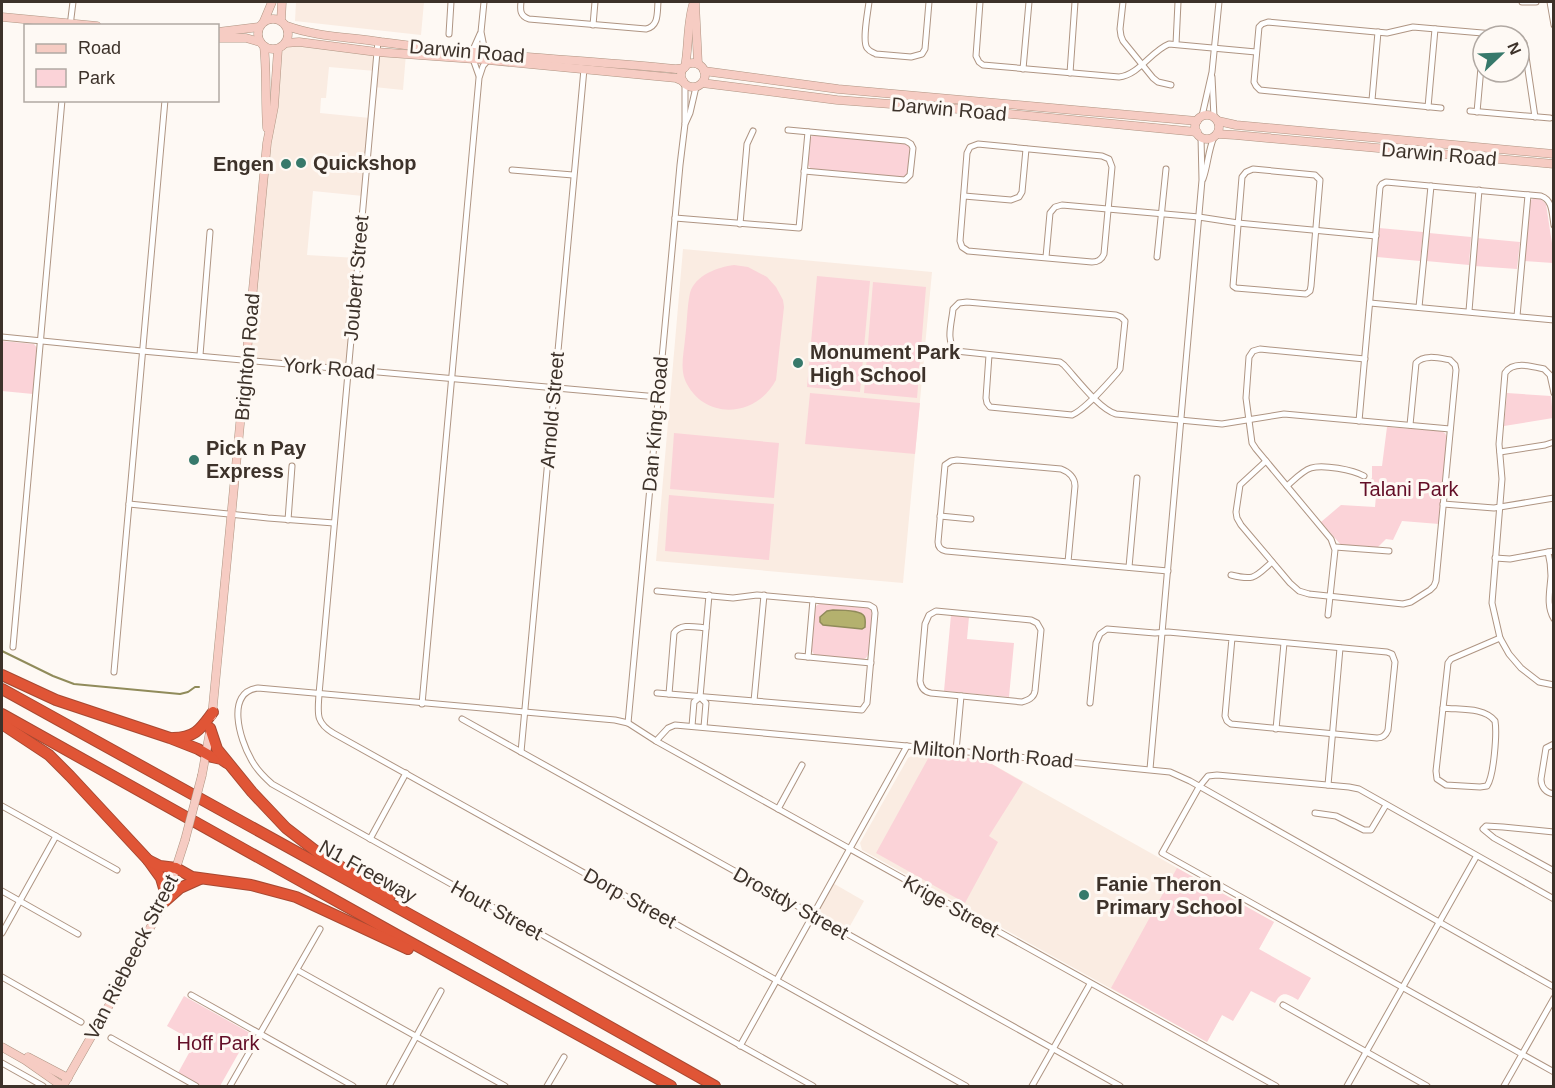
<svg xmlns="http://www.w3.org/2000/svg" width="1555" height="1088" font-family="Arial,sans-serif">
<style>
.built{fill:#faece2}
.green{fill:#fbd3d8}
.water{fill:#b4b16e;stroke:#908b5a;stroke-width:1.5}
.lines{fill:none;stroke-linecap:round;stroke-linejoin:round}
.stream{stroke:#908b5a;stroke-width:2}
.street-casing{stroke:#af9583;stroke-width:7}
.secondary-casing{stroke:#af9583;stroke-width:9}
.highway-casing{stroke:#a74932;stroke-width:12}
.street{stroke:#fff;stroke-width:5}
.secondary{stroke:#f6ccc3;stroke-width:8}
.highway{stroke:#e05536;stroke-width:10}
.secondary-bridge-casing{stroke:#af9583;stroke-width:9;stroke-linecap:butt}
.secondary-bridge{stroke:#f6ccc3;stroke-width:8}
.poi-dot{fill:#37796b;stroke:#fef9f4;stroke-width:2}
.labels{text-anchor:middle;dominant-baseline:central;stroke-width:6;stroke-linejoin:round;paint-order:stroke}
.street-label{font-size:20px;fill:#3d322a;stroke:#fef9f4}
.poi-label{font-size:20px;font-weight:bold;fill:#3d322a;stroke:#fef9f4;text-anchor:start}
.park-label{font-size:20px;fill:#630e27;stroke:#fef9f4}
</style>
<rect width="100%" height="100%" fill="#fef9f4"/>
<g class="built">
<path d="M296,2H424L421,35L295,21Z"/>
<path d="M286,43L406,54L403,90L374,87L375,71L329,67L326,98H321L320,113L370,118L363,196L313,191L307,255L357,258L348,370L247,360L278,49Z"/>
<path d="M683,249L932,272L903,583L656,561Z"/>
<path d="M915,754L983,759L1274,922L1207,1042L862,850L860,843L908,758Z"/>
<path d="M831,882L864,901L846,933L813,915Z"/>
</g>
<g class="green">
<path d="M812,136L815,135L906,144L909,146L910,150L908,173L903,178L811,169L808,165L810,139Z"/>
<path d="M1534,198L1541,199L1546,204L1553,250V263L1524,261L1530,201Z"/>
<path d="M1379,228L1423,232L1420,261L1377,257Z"/>
<path d="M1429,233L1471,237L1469,265L1426,261Z"/>
<path d="M1477,238L1520,242L1517,269L1474,266Z"/>
<path d="M734,265L748,267L767,277L776,287L783,300L784,307L776,380C756,418 703,421 685,380C680,367 684,352 685,339C687,326 687,306 690,293C695,275 718,267 734,265Z"/>
<path d="M817,276L870,281L860,392L807,387Z"/>
<path d="M873,282L926,287L917,398L864,393Z"/>
<path d="M2,341L34,344L37,348L33,394L2,391Z"/>
<path d="M810,393L920,403L915,454L805,444Z"/>
<path d="M1507,393L1551,396L1553,418L1504,426Z"/>
<path d="M1387,427L1441,431L1445,433L1447,437L1439,524L1402,521L1393,540L1386,539L1378,547L1373,548L1341,545L1321,522L1341,505L1375,507L1377,485L1367,484L1372,478V466H1382Z"/>
<path d="M674,433L779,443L774,498L670,489Z"/>
<path d="M669,495L774,504L769,560L665,551Z"/>
<path d="M822,603L867,607L871,610L872,615L869,653L866,658L861,660L817,656L813,653L811,649L815,608L817,605Z"/>
<path d="M951,615L969,617L967,639L1014,643L1009,697L944,691Z"/>
<path d="M930,755L983,759L1023,782L989,836L998,842L965,903L876,853Z"/>
<path d="M1177,868L1274,922L1259,949L1311,978L1298,1000C1287,994 1282,990 1275,1003L1251,991L1233,1021L1222,1015L1207,1042L1111,988Z"/>
<path d="M184,996L250,1033L220,1086H202L178,1073L195,1042L167,1026Z"/>
</g>
<path class="water" d="M833,610C840,610 861,610 864,616C866,619 865,624 865,627L862,629L823,625L820,622V617L827,611Z"/>
<g class="lines">
<path class="stream" d="M2,651L53,676L74,684L180,694L188,692L195,687H199"/>
<g class="street-casing">
<g id="street">
<path d="M484,2L481,32L485,52"/>
<path d="M521,2C520,10 520,16 529,19L646,29C659,26 657,13 658,2"/>
<path d="M869,2C868,11 862,41 867,48C870,52 872,52 876,54L911,57L922,54L925,49L929,2"/>
<path d="M980,2L976,56L979,62L983,65L1119,77C1139,75 1151,51 1169,44L1256,52"/>
<path d="M1123,2L1120,29L1121,36L1123,41L1153,78L1158,82L1171,85"/>
<path d="M1522,2H1536"/>
<path d="M1550,2L1554,25"/>
<path d="M593,25L595,2"/>
<path d="M70,26L73,2"/>
<path d="M449,34L451,2"/>
<path d="M1519,37L1524,43L1535,117"/>
<path d="M378,41L319,694C318,713 315,722 333,733L966,1086"/>
<path d="M1176,44L1178,2"/>
<path d="M472,52L480,34"/>
<path d="M473,59L479,76"/>
<path d="M1023,69L1029,2"/>
<path d="M1070,73L1075,2"/>
<path d="M1212,77L1214,117"/>
<path d="M685,84V123"/>
<path d="M1372,100L1378,32"/>
<path d="M1428,107L1435,29"/>
<path d="M1441,108L1260,90L1256,86L1254,82L1259,27L1262,24L1268,22L1387,33L1413,27L1517,36"/>
<path d="M1470,111L1550,118"/>
<path d="M1477,112L1483,45"/>
<path d="M1202,116L1212,72L1219,2"/>
<path d="M788,130L906,141L911,144L913,148L910,175L905,180L804,171"/>
<path d="M978,144L1102,156L1109,159L1112,167L1104,254C1102,259 1098,262 1092,262L968,251L962,247L960,241L967,153L970,147Z"/>
<path d="M1253,169L1315,175L1320,180L1311,286L1310,291L1306,294L1236,288L1233,286L1242,177L1246,172Z"/>
<path d="M512,170L573,175"/>
<path d="M1203,179C1208,165 1208,151 1214,137"/>
<path d="M964,196L1011,200L1019,197L1022,192L1026,149"/>
<path d="M675,218L799,228L808,132"/>
<path d="M740,224L747,144L753,131"/>
<path d="M1046,257L1050,213L1055,207L1062,205L1199,217L1238,223L1376,236"/>
<path d="M1157,257L1166,169"/>
<path d="M1370,303L1554,320"/>
<path d="M1419,307L1431,186"/>
<path d="M1469,311L1479,190"/>
<path d="M1517,316L1528,195"/>
<path d="M2,337L142,351L658,397"/>
<path d="M200,355L210,232"/>
<path d="M989,355L986,398L987,403L990,407L1072,415C1086,409 1106,385 1117,373L1120,369L1125,321L1121,317L1116,315L967,302L959,303L953,309C952,322 945,341 956,351L1060,362L1064,365C1076,378 1100,410 1116,414L1222,424L1284,414L1450,429"/>
<path d="M1554,393L1550,375L1544,369C1531,366 1513,361 1505,373L1499,444L1502,479L1492,603L1500,638L1509,654L1521,668L1539,682L1554,685"/>
<path d="M1359,421L1380,187L1382,184L1386,182L1541,196C1553,200 1552,214 1554,225"/>
<path d="M1500,452L1545,445L1554,442"/>
<path d="M1266,461L1240,485L1236,512L1237,518L1241,525L1290,583L1299,591L1309,594L1403,604L1411,602L1430,590L1434,586L1436,581L1456,370L1455,365L1450,360C1439,358 1424,354 1416,363L1410,425"/>
<path d="M1287,486C1294,480 1302,471 1311,468C1323,464 1353,470 1364,476"/>
<path d="M129,504L268,518L334,523"/>
<path d="M1443,504L1494,508L1554,498"/>
<path d="M940,516L971,519"/>
<path d="M288,520L292,466"/>
<path d="M1335,547L1389,551"/>
<path d="M1554,551L1548,552C1550,560 1551,568 1551,576C1550,591 1546,606 1554,619"/>
<path d="M1495,558L1510,559L1548,552"/>
<path d="M1068,562L1075,486C1075,478 1069,472 1061,469L957,460L951,461L945,465L938,542C938,547 941,550 946,551L1168,571"/>
<path d="M1129,567L1137,478"/>
<path d="M1231,575C1255,581 1255,577 1272,562"/>
<path d="M936,611L1031,620L1037,623L1041,630L1035,691C1034,698 1028,700 1022,702L931,693C925,692 921,688 920,681L925,624L929,615Z"/>
<path d="M1328,615L1335,550L1331,539L1256,449L1252,443L1246,398L1249,357L1253,351L1260,349L1365,359"/>
<path d="M13,647L62,100"/>
<path d="M798,656L871,663"/>
<path d="M808,657L813,600"/>
<path d="M114,672L165,100"/>
<path d="M657,693L862,710L867,703L875,613L874,608L869,605L757,595L733,598L657,591"/>
<path d="M669,694L674,633C681,623 695,627 706,628"/>
<path d="M754,701L764,595"/>
<path d="M1090,703L1096,643L1100,634L1107,629L1155,633L1168,632L1387,652L1392,654L1395,662L1388,730C1386,735 1383,738 1377,738L1231,724L1227,721L1225,716L1232,638"/>
<path d="M422,704L479,78L483,66L488,60"/>
<path d="M1443,708C1460,710 1484,707 1495,721C1497,733 1494,776 1487,786L1480,787L1446,785L1437,779L1436,771Z"/>
<path d="M1443,708L1448,663L1451,659L1500,638"/>
<path d="M462,719L1120,1086"/>
<path d="M628,723L680,165L685,124L690,113L696,87"/>
<path d="M692,726L694,702L700,697"/>
<path d="M704,727L706,703L700,697L709,595"/>
<path d="M1276,729L1284,643"/>
<path d="M656,741L668,728L675,725L907,746L1170,772L1190,781L1554,987"/>
<path d="M1554,744L1546,748L1541,779C1541,787 1546,793 1554,794"/>
<path d="M956,751L961,696"/>
<path d="M521,752L584,69"/>
<path d="M1150,769L1202,180L1201,137"/>
<path d="M1328,785L1340,648"/>
<path d="M2,806L117,870"/>
<path d="M778,809L802,765"/>
<path d="M1315,813L1336,816L1364,830H1371L1386,805"/>
<path d="M1554,832L1503,827L1486,826L1483,829L1494,838L1554,871"/>
<path d="M370,839L406,773"/>
<path d="M2,891L78,934"/>
<path d="M1554,899L1359,789L1349,787L1217,775L1208,776L1199,787L1162,853L1554,1072"/>
<path d="M2,933L56,836"/>
<path d="M297,970L505,1086"/>
<path d="M2,977L81,1022"/>
<path d="M191,995L353,1086"/>
<path d="M1283,1005L1427,1086"/>
<path d="M111,1038L196,1086"/>
<path d="M740,1046L907,746"/>
<path d="M2,1063L43,1086"/>
<path d="M230,1086L320,929"/>
<path d="M389,1086L441,991"/>
<path d="M547,1086L564,1057"/>
<path d="M813,1086L272,784C264,777 256,769 251,759C240,740 225,692 258,688L615,720L628,723L656,741L1276,1086"/>
<path d="M1032,1086L1090,984"/>
<path d="M1347,1086L1476,857"/>
<path d="M1504,1086L1554,998"/>
</g>
</g>
<g class="secondary-casing">
<g id="secondary">
<path d="M695,3L698,64"/>
<path d="M2,17L97,26"/>
<circle cx="273" cy="34" r="15"/>
<path d="M264,21L272,2"/>
<path d="M281,21L282,2"/>
<path d="M287,26C317,37 350,37 381,42C479,55 578,60 676,69L684,68"/>
<path d="M218,32L259,27"/>
<path d="M218,38H246L260,42"/>
<path d="M286,43L299,42L377,52L488,60L676,78L683,81"/>
<path d="M264,46C267,73 265,101 267,128"/>
<circle cx="693" cy="75" r="12"/>
<path d="M685,67C689,46 687,21 694,2"/>
<path d="M704,71L838,89L1197,121"/>
<path d="M702,83L837,100L958,109L1197,132"/>
<circle cx="1207" cy="127" r="12"/>
<path d="M1218,121L1236,125L1554,154"/>
<path d="M1217,134L1235,135L1554,164"/>
<path d="M212,716L267,143L274,107L278,49"/>
<path d="M202,775L210,731"/>
<path d="M2,1047L25,1060L62,1086"/>
<path d="M28,1057L68,1078"/>
<path d="M63,1086L119,988L163,903L176,868L185,840"/>
</g>
</g>
<g class="highway-casing">
<g id="highway">
<path d="M2,675L56,700L170,738L198,749L212,757L221,759L227,763"/>
<path d="M2,689L463,944L715,1086"/>
<path d="M2,714L399,936L671,1086"/>
<path d="M2,724L49,755L70,776L148,860L161,878L166,895"/>
<path d="M210,728L217,749L252,792L286,828L321,855L390,896"/>
<path d="M173,738C196,738 201,728 213,712"/>
<path d="M148,860L160,866L176,868L192,877L251,885L296,897L408,949"/>
<path d="M163,903L180,888L200,879"/>
</g>
</g>
<use href="#street" class="street"/>
<use href="#secondary" class="secondary"/>
<use href="#highway" class="highway"/>
<g class="secondary-bridge-casing">
<path id="secondary-bridge" d="M185,840L202,775"/>
</g>
<use href="#secondary-bridge" class="secondary-bridge"/>
</g>
<g class="poi-dot">
<circle cx="301" cy="163" r="6"/>
<circle cx="286" cy="164" r="6"/>
<circle cx="798" cy="363" r="6"/>
<circle cx="194" cy="460" r="6"/>
<circle cx="1084" cy="895" r="6"/>
</g>
<g class="labels">
<g class="street-label">
<text transform="translate(467 51) rotate(5)">Darwin Road</text>
<text transform="translate(949 109) rotate(5)">Darwin Road</text>
<text transform="translate(1439 154) rotate(5)">Darwin Road</text>
<text transform="translate(356 278) rotate(-85)">Joubert Street</text>
<text transform="translate(247 357) rotate(-85)">Brighton Road</text>
<text transform="translate(329 368) rotate(5)">York Road</text>
<text transform="translate(552 410) rotate(-85)">Arnold Street</text>
<text transform="translate(655 424) rotate(-85)">Dan King Road</text>
<text transform="translate(993 754) rotate(5)">Milton North Road</text>
<text transform="translate(368 871) rotate(29)">N1 Freeway</text>
<text transform="translate(630 898) rotate(29)">Dorp Street</text>
<text transform="translate(791 903) rotate(29)">Drostdy Street</text>
<text transform="translate(951 906) rotate(29)">Krige Street</text>
<text transform="translate(497 910) rotate(29)">Hout Street</text>
<text transform="translate(131 957) rotate(-63)">Van Riebeeck Street</text>
</g>
<g class="poi-label">
<text x="313" y="163">Quickshop</text>
<text x="274" y="164" text-anchor="end">Engen</text>
<text x="810" y="352">Monument Park<tspan x="810" dy="23">High School</tspan></text>
<text x="206" y="448">Pick n Pay<tspan x="206" dy="23">Express</tspan></text>
<text x="1096" y="884">Fanie Theron<tspan x="1096" dy="23">Primary School</tspan></text>
</g>
<g class="park-label">
<text x="1409" y="489">Talani Park</text>
<text x="218" y="1043">Hoff Park</text>
</g>
</g>
<rect width="1555" height="1088" fill="none" stroke="#3d322a" stroke-width="6"/>
<rect x="24" y="24" width="195" height="78" fill="#fef9f4" stroke="#b1a9a3" stroke-width="1.5"/>
<rect x="36" y="44" width="30" height="9" fill="#f6ccc3" stroke="#b1a9a3" stroke-width="1.5"/>
<text x="78" y="54" font-size="18" fill="#3d322a">Road</text>
<rect x="36" y="69" width="30" height="18" fill="#fbd3d8" stroke="#b1a9a3" stroke-width="1.5"/>
<text x="78" y="84" font-size="18" fill="#3d322a">Park</text>
<g transform="translate(1501 54) rotate(67)"><circle r="28" fill="#fef9f4" stroke="#b1a9a3" stroke-width="1.5"/>
<path d="M0-4.5L10 22L0 15L-10 22Z" fill="#37796b"/>
<text y="-9" font-size="16" font-weight="bold" text-anchor="middle" fill="#3d322a">N</text>
</g>
</svg>
